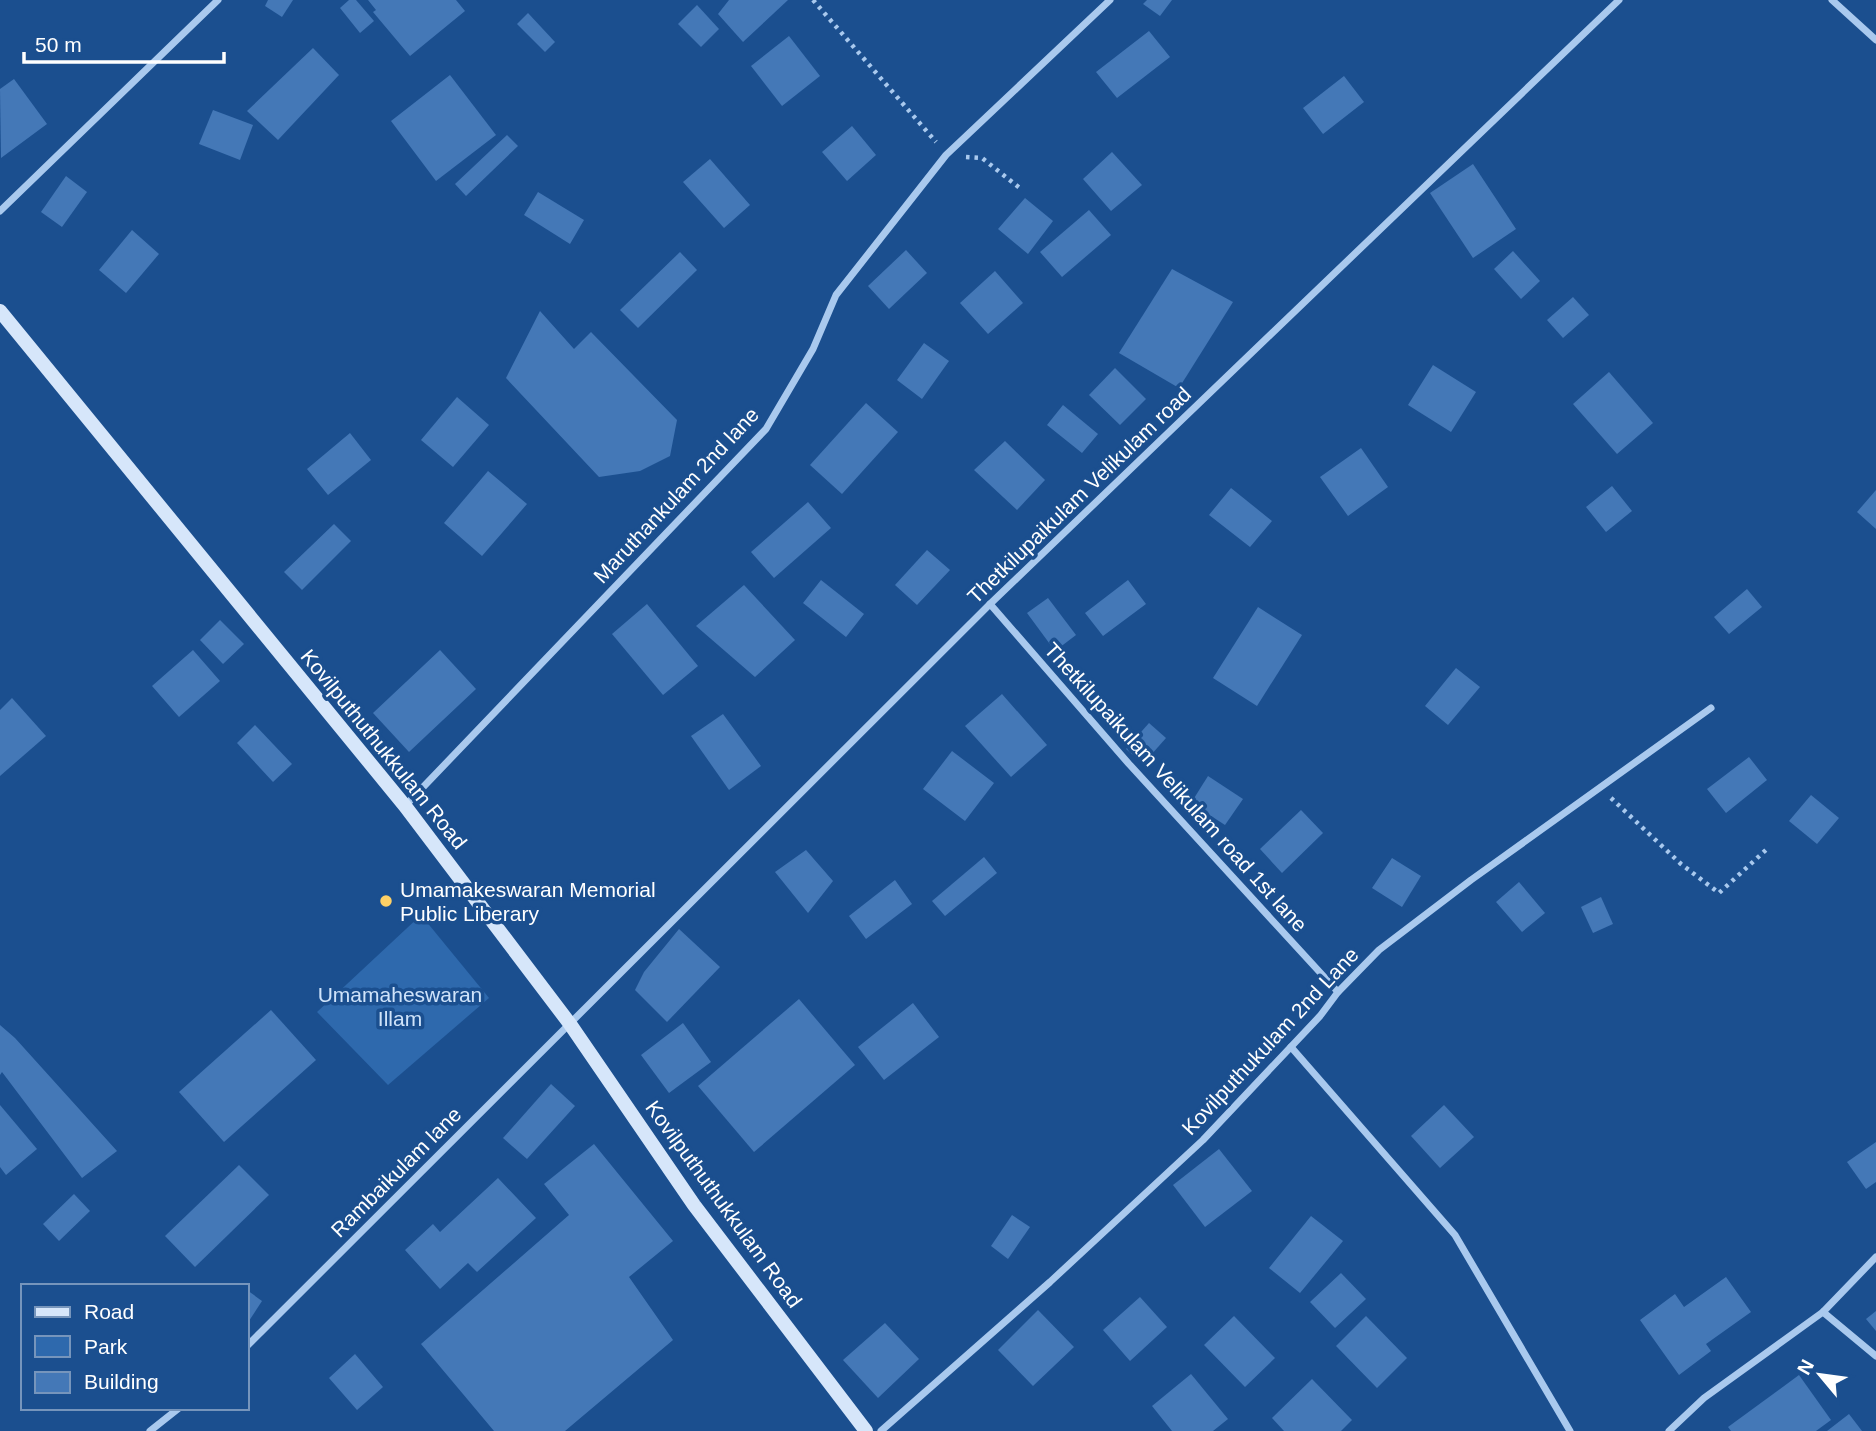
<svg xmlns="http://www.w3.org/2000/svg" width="1876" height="1431" font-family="Arial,sans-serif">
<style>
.green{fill:#2e69ad}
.building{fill:#4478b7}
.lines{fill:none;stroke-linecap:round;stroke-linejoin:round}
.path{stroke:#a9c9ee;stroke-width:4.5;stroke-dasharray:3.5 5;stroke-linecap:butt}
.street{stroke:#a9c9ee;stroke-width:7}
.secondary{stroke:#d6e6fa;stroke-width:14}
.poi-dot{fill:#ffd166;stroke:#1b4f8f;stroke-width:2.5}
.labels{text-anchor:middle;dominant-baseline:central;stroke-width:7;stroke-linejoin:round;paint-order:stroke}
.street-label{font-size:21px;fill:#fff;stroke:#1b4f8f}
.poi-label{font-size:21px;fill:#fff;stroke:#1b4f8f;text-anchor:start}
.park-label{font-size:21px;fill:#cfe3fa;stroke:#1b4f8f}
</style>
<rect width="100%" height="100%" fill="#1b4f8f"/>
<path class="green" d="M421,915L489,998L388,1085L317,1012Z"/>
<g class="building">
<path d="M268,0H293L282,17L265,6Z"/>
<path d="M349,0H356L374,21L360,33L340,8Z"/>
<path d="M368,0H456L465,11L410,56L373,12L376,10Z"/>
<path d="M729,0H788L743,42L718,14Z"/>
<path d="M1147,0H1172L1160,16L1143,4Z"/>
<path d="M697,5L719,29L701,47L678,24Z"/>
<path d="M528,13L555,42L545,52L517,24Z"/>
<path d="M1149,31L1170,57L1117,98L1096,72Z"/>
<path d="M789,36L820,76L782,106L751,66Z"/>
<path d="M313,48L339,75L278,140L247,111Z"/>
<path d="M450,75L496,135L436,181L391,121Z"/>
<path d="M1344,76L1364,102L1323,134L1303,108Z"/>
<path d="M14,79L47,124L1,158L0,89Z"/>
<path d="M213,110L253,125L240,160L199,144Z"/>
<path d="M852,126L876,155L847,181L822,152Z"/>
<path d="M507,135L518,146L466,196L455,184Z"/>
<path d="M1112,152L1142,185L1111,211L1083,179Z"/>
<path d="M710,159L750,205L724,228L683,182Z"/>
<path d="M1473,164L1516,229L1473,258L1430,193Z"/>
<path d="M66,176L87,192L62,227L41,212Z"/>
<path d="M538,192L584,220L570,244L524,215Z"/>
<path d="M1025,198L1053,221L1028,254L998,229Z"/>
<path d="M1089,210L1111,235L1062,277L1040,252Z"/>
<path d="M132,230L159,254L126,293L99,270Z"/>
<path d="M906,250L927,273L889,309L868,286Z"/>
<path d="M1513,251L1540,281L1521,299L1494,269Z"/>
<path d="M680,252L697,270L638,328L620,310Z"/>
<path d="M1172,269L1233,302L1179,388L1119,353Z"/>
<path d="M995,271L1023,303L988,334L960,303Z"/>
<path d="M1573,297L1589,315L1563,338L1547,320Z"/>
<path d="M540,311L574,349L591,332L677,420L670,456L640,471L599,477L506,378Z"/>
<path d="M924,343L949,361L922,399L897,380Z"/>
<path d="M1433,365L1476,392L1451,432L1408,405Z"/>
<path d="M1115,368L1146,399L1120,425L1089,395Z"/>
<path d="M1609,372L1653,423L1617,454L1573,404Z"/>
<path d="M457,397L489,425L453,467L421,440Z"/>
<path d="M866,403L898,432L842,494L810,465Z"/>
<path d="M1063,405L1098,434L1082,453L1047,425Z"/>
<path d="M350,433L371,460L328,495L307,469Z"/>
<path d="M1005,441L1045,480L1017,510L974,470Z"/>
<path d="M1361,448L1388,487L1348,516L1320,477Z"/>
<path d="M488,471L527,504L482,556L444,523Z"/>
<path d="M1612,486L1632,511L1606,532L1586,507Z"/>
<path d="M1231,488L1272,521L1250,547L1209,515Z"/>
<path d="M1876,490V529L1857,512Z"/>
<path d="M808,502L831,528L774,578L751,552Z"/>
<path d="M334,524L351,541L302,590L284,572Z"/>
<path d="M927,550L950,570L917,605L895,585Z"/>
<path d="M821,580L864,614L846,637L803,603Z"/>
<path d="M1128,580L1146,604L1103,636L1085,613Z"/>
<path d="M744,585L795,640L755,677L696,626Z"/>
<path d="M1747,589L1762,607L1729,634L1714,617Z"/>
<path d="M1048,598L1076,635L1055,651L1027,613Z"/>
<path d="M647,604L698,666L663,695L612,634Z"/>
<path d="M1258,607L1302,635L1257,706L1213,678Z"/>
<path d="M220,620L244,644L223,664L200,640Z"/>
<path d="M193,650L220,681L179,717L152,686Z"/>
<path d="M440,650L476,689L409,752L373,713Z"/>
<path d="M1456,668L1480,687L1448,725L1425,706Z"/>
<path d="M1002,694L1047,745L1011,777L965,726Z"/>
<path d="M12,698L46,736L0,776V710Z"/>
<path d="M723,714L761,766L729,790L691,736Z"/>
<path d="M1149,723L1166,738L1143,764L1126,749Z"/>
<path d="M255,725L292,764L273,782L237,743Z"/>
<path d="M952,751L994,783L965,821L923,789Z"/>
<path d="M1749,757L1767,780L1726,813L1707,789Z"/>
<path d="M1208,776L1243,799L1225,825L1191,803Z"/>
<path d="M1811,795L1839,818L1817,844L1789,821Z"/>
<path d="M1301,810L1323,833L1282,873L1260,849Z"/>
<path d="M806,850L833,881L808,913L775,872Z"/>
<path d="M984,857L997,873L945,916L932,901Z"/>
<path d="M1392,858L1421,876L1402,907L1372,888Z"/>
<path d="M895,880L912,904L866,939L849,916Z"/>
<path d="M1519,882L1545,913L1522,932L1496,902Z"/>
<path d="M1601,897L1613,924L1593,933L1581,907Z"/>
<path d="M679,929L720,967L667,1022L635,990L644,972Z"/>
<path d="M799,999L855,1065L754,1152L698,1086Z"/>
<path d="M913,1003L939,1037L884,1080L858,1047Z"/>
<path d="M271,1010L316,1060L224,1142L179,1092Z"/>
<path d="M683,1023L711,1062L669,1093L641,1055Z"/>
<path d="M0,1025L15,1038L117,1151L82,1178L2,1072L0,1075Z"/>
<path d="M551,1084L575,1106L527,1159L503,1138Z"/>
<path d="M0,1105L37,1149L6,1175L0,1167Z"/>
<path d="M1444,1105L1474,1137L1440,1168L1411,1136Z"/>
<path d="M1876,1142V1182L1866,1189L1847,1162Z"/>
<path d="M594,1144L673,1241L629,1277L673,1340L565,1431H494L421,1344L569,1215L544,1184Z"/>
<path d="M1219,1149L1252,1191L1205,1227L1173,1185Z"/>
<path d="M239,1165L269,1195L195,1267L165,1236Z"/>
<path d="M498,1178L536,1218L477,1272L468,1263L440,1289L405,1250L433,1224L440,1232Z"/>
<path d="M74,1194L90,1211L59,1241L43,1224Z"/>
<path d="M1012,1215L1030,1227L1008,1259L991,1246Z"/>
<path d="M1311,1216L1343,1241L1300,1293L1269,1268Z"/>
<path d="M1341,1273L1366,1299L1335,1328L1310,1302Z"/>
<path d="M1726,1277L1751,1312L1706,1344L1711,1351L1679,1375L1640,1320L1675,1294L1684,1307Z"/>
<path d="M247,1290L262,1301L247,1324Z"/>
<path d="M1140,1297L1167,1327L1130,1361L1103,1330Z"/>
<path d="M1038,1310L1074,1347L1033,1386L998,1350Z"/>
<path d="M1876,1311V1331L1866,1319Z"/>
<path d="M1234,1316L1275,1358L1245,1387L1204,1345Z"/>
<path d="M1366,1316L1407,1358L1377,1388L1336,1346Z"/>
<path d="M885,1323L919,1359L878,1398L843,1360Z"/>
<path d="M355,1354L383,1387L357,1410L329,1378Z"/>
<path d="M1191,1374L1228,1419L1213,1431H1172L1152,1406Z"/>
<path d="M1799,1375L1831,1420L1816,1431H1731L1728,1427Z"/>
<path d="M1312,1379L1352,1420L1341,1431H1284L1272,1418Z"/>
<path d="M1849,1414L1862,1431H1827Z"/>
</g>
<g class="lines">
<g class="path">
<path d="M813,0L936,142"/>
<path d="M966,157L982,158L1021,189"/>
<path d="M1611,798L1681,864L1719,893L1767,849"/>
</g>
<g class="street">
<path d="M1832,0L1876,40"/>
<path d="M0,211L218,0"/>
<path d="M990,604L1129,764L1338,992"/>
<path d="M405,806L766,429L813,349L836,295L946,155L1110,0"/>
<path d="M1291,1047L1455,1235L1570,1431"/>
<path d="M1823,1312L1876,1356"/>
<path d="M247,1346L990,604L1619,0"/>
<path d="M150,1431L179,1408"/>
<path d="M881,1431L1050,1282L1203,1140L1320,1016L1338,992L1379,950L1471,880L1711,708"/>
<path d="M1669,1431L1704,1398L1823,1312L1876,1257"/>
</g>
<path class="secondary" d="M0,311L405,806L570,1024L694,1205L866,1431"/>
</g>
<circle class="poi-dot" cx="386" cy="901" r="7"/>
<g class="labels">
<g class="street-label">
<text transform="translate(676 495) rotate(-47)">Maruthankulam 2nd lane</text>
<text transform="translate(1079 495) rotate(-44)">Thetkilupaikulam Velikulam road</text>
<text transform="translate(384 749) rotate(51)">Kovilputhuthukkulam Road</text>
<text transform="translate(1176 787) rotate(48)">Thetkilupaikulam Velikulam road 1st lane</text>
<text transform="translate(1270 1041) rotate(-47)">Kovilputhukulam 2nd Lane</text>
<text transform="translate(396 1172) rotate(-45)">Rambaikulam lane</text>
<text transform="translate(724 1204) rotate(54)">Kovilputhuthukkulam Road</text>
</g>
<g class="poi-label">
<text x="400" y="889">Umamakeswaran Memorial<tspan x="400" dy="24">Public Liberary</tspan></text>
</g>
<g class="park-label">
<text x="400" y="994">Umamaheswaran<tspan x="400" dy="24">Illam</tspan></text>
</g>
</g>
<rect x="21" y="1284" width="228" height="126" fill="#1b4f8f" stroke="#7695bc" stroke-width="2"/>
<rect x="35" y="1307" width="35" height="10" fill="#d6e6fa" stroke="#7695bc" stroke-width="2"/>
<text x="84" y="1319" font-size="21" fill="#ffffff">Road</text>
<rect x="35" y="1336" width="35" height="21" fill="#2e69ad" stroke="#7695bc" stroke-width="2"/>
<text x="84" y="1354" font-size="21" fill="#ffffff">Park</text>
<rect x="35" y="1372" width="35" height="21" fill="#4478b7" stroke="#7695bc" stroke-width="2"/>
<text x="84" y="1389" font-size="21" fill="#ffffff">Building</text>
<g transform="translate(1820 1375) rotate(299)" stroke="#1b4f8f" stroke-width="5" paint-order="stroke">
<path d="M0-5L12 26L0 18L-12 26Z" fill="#ffffff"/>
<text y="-10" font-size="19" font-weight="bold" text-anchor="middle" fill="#ffffff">N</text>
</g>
<path d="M24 52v10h200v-10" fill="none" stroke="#ffffff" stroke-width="3.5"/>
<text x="35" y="52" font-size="21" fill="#ffffff" stroke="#1b4f8f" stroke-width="5" paint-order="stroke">50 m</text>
</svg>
